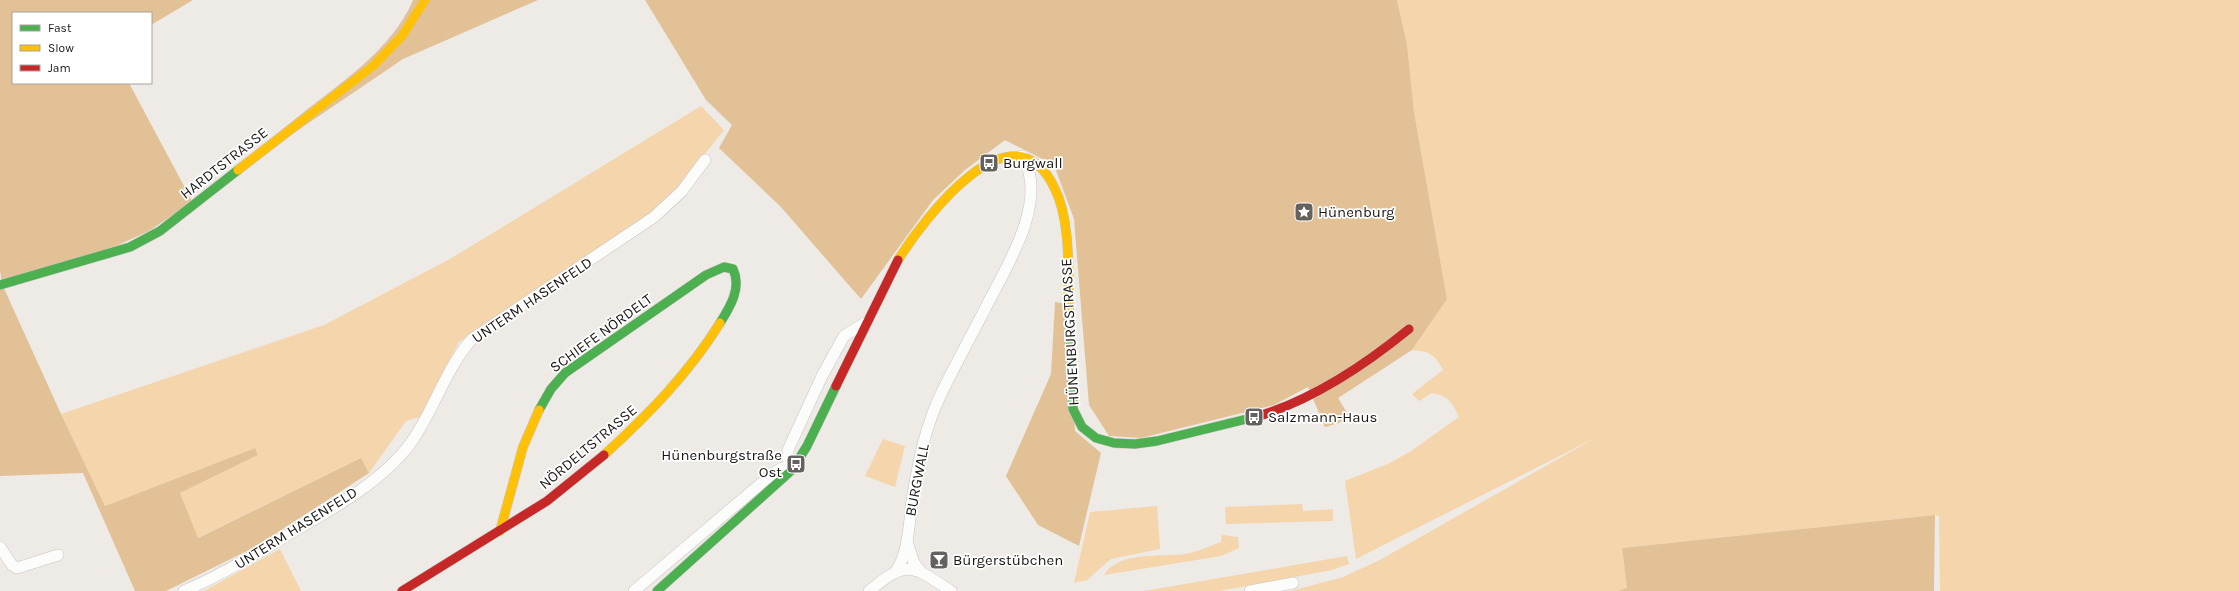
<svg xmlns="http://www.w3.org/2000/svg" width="2239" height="591" font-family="Karla,sans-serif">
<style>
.green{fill:#f5d5ac}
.forest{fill:#e2c197}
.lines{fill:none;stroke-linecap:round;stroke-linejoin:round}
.street-casing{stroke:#c8c5c2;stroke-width:12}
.fast-casing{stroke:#c8c5c2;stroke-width:10}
.slow-casing{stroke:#c8c5c2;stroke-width:10}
.jam-casing{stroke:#c8c5c2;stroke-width:10}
.street{stroke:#fcfcfb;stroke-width:11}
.fast{stroke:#4caf50;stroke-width:9}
.slow{stroke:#ffc107;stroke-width:9}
.jam{stroke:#c62828;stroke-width:9}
.labels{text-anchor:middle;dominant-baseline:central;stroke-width:3.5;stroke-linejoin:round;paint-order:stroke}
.street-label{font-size:15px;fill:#1a1714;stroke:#fff}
.poi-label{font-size:15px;fill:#1a1714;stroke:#fff;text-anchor:start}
</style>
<rect width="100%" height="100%" fill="#eeeae6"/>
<g class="green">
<path d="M1397,0H2239V591H1940L1939,516L1935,515L1622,548L1627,588L1617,591H1291L1343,577L1380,560L1595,438L1356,559L1345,481L1390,463L1411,451L1459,417C1451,401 1450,397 1432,393L1419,401L1412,394L1443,370C1435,355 1430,351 1412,350L1447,299L1414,112L1407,44Z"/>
<path d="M701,106L724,130L665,204L459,342L420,417L406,421L369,473L361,458L197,538L180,493L258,455L255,448L105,506L61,414L324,325L450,259Z"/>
<path d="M883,439L905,446L895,487L865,476Z"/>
<path d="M1302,504L1303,511L1333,509V521L1226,524L1225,507Z"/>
<path d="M1157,506L1160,549L1111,559L1087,580L1074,583L1090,512Z"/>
<path d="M1222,535L1238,537L1239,548L1221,556L1104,575C1118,551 1162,557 1185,554C1197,552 1210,546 1221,542Z"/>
<path d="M280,549L301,591H204Z"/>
<path d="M1347,556L1349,564L1332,570L1219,591H1144Z"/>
</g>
<g class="forest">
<path d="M0,0H193L151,25V13H13V83H129L192,201C228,172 264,144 299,116C340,83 392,50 413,0H538L403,59L149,231L116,246L2,284L61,414L105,506L255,448L258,455L180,493L198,538L361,458L369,473L255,547L166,591H135L83,473L0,476V288L2,284L0,270Z"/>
<path d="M645,0H1397L1407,44L1414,112L1447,299L1412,350L1338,398L1349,416L1339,423L1325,427L1308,387L1274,405L1141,438L1109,436L1089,405L1074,219L1054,165L1005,140L965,170L933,200L861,299L780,206L719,148L732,125L706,100Z"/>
<path d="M1055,302L1067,304L1075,431L1101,453L1079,546L1038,525L1006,476L1051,374Z"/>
<path d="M1935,515L1934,591H1617L1627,588L1622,548Z"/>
</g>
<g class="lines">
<g class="street-casing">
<g id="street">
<path d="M792,470L788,461V450L822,376L844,336L865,323"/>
<path d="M907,542L914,563L921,572"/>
<path d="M0,547L12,565L17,568L58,555"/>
<path d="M896,571C909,552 909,523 912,500C918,464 925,426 942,392C957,361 974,331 989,301C1009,263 1049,198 1022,156"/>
<path d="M184,591C221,575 255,555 289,534C329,511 382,482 410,444C434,411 445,369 472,339L654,217L682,191L705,160"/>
<path d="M634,591L771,475L782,468L792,470"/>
<path d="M869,591C908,559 911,565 951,591"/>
<path d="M1250,591L1293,583"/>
</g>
</g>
<g class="fast-casing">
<g id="fast">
<path d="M0,285L130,247L160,231L238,170"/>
<path d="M1069,309L1073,409L1082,427L1096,438L1114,443L1135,444L1157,441L1259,416"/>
<path d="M539,410L551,389L565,373L706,275L724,267L733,269C742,288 730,307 720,323"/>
<path d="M657,591L792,470L807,446L836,386"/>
</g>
</g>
<g class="slow-casing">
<g id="slow">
<path d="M238,170L373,66L402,36L425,0"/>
<path d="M898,260C924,219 1013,99 1055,189C1071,221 1068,274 1069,309"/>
<path d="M604,455C648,415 689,373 720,323"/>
<path d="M500,531L523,447L539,410"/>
</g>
</g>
<g class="jam-casing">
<g id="jam">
<path d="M836,386L898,260"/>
<path d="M1259,416C1314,399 1365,365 1409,329"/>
<path d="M402,591L547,501L604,455"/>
</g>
</g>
<use href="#street" class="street"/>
<use href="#fast" class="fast"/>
<use href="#slow" class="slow"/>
<use href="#jam" class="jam"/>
</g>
<defs>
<g id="bus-square" transform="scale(1)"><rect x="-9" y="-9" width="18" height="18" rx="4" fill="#64615e" stroke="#fff"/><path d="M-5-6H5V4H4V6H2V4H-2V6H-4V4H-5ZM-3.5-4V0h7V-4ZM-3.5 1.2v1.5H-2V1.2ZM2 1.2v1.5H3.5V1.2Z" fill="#fff"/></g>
<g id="sight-square" transform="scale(1)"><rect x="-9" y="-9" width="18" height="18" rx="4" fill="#64615e" stroke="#fff"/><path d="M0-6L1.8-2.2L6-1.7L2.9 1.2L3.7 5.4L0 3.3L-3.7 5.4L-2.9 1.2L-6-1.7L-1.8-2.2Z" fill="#fff"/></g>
<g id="bar-square" transform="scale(1)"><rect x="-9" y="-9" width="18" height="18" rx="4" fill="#64615e" stroke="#fff"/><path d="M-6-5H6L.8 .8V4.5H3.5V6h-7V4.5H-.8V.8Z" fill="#fff"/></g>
</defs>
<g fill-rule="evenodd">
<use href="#bus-square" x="989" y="163"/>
<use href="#sight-square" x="1304" y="212"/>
<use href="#bus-square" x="1254" y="417"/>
<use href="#bus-square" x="796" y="464"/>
<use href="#bar-square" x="939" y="560"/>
</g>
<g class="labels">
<g class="street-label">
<text transform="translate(224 163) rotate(-38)">HARDTSTRASSE</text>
<text transform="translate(532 300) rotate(-34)">UNTERM HASENFELD</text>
<text transform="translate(1070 332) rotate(-93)">HÜNENBURGSTRASSE</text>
<text transform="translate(601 333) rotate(-36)">SCHIEFE NÖRDELT</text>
<text transform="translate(588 447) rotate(-40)">NÖRDELTSTRASSE</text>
<text transform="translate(917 480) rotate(-79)">BURGWALL</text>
<text transform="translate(296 528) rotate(-32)">UNTERM HASENFELD</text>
</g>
<g class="poi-label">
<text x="1003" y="163">Burgwall</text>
<text x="1318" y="212">Hünenburg</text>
<text x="1268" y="417">Salzmann-Haus</text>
<text x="782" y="455" text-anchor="end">Hünenburgstraße<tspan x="782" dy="17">Ost</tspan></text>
<text x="953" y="560">Bürgerstübchen</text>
</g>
</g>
<rect x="12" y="12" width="140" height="72" fill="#ffffff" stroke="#a3a2a1"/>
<rect x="20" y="25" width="20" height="6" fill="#4caf50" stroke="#a3a2a1"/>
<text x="48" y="32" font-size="12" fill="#1a1714">Fast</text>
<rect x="20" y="45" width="20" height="6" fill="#ffc107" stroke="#a3a2a1"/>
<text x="48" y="52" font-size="12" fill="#1a1714">Slow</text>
<rect x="20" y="65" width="20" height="6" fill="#c62828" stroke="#a3a2a1"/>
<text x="48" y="72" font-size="12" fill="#1a1714">Jam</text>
</svg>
